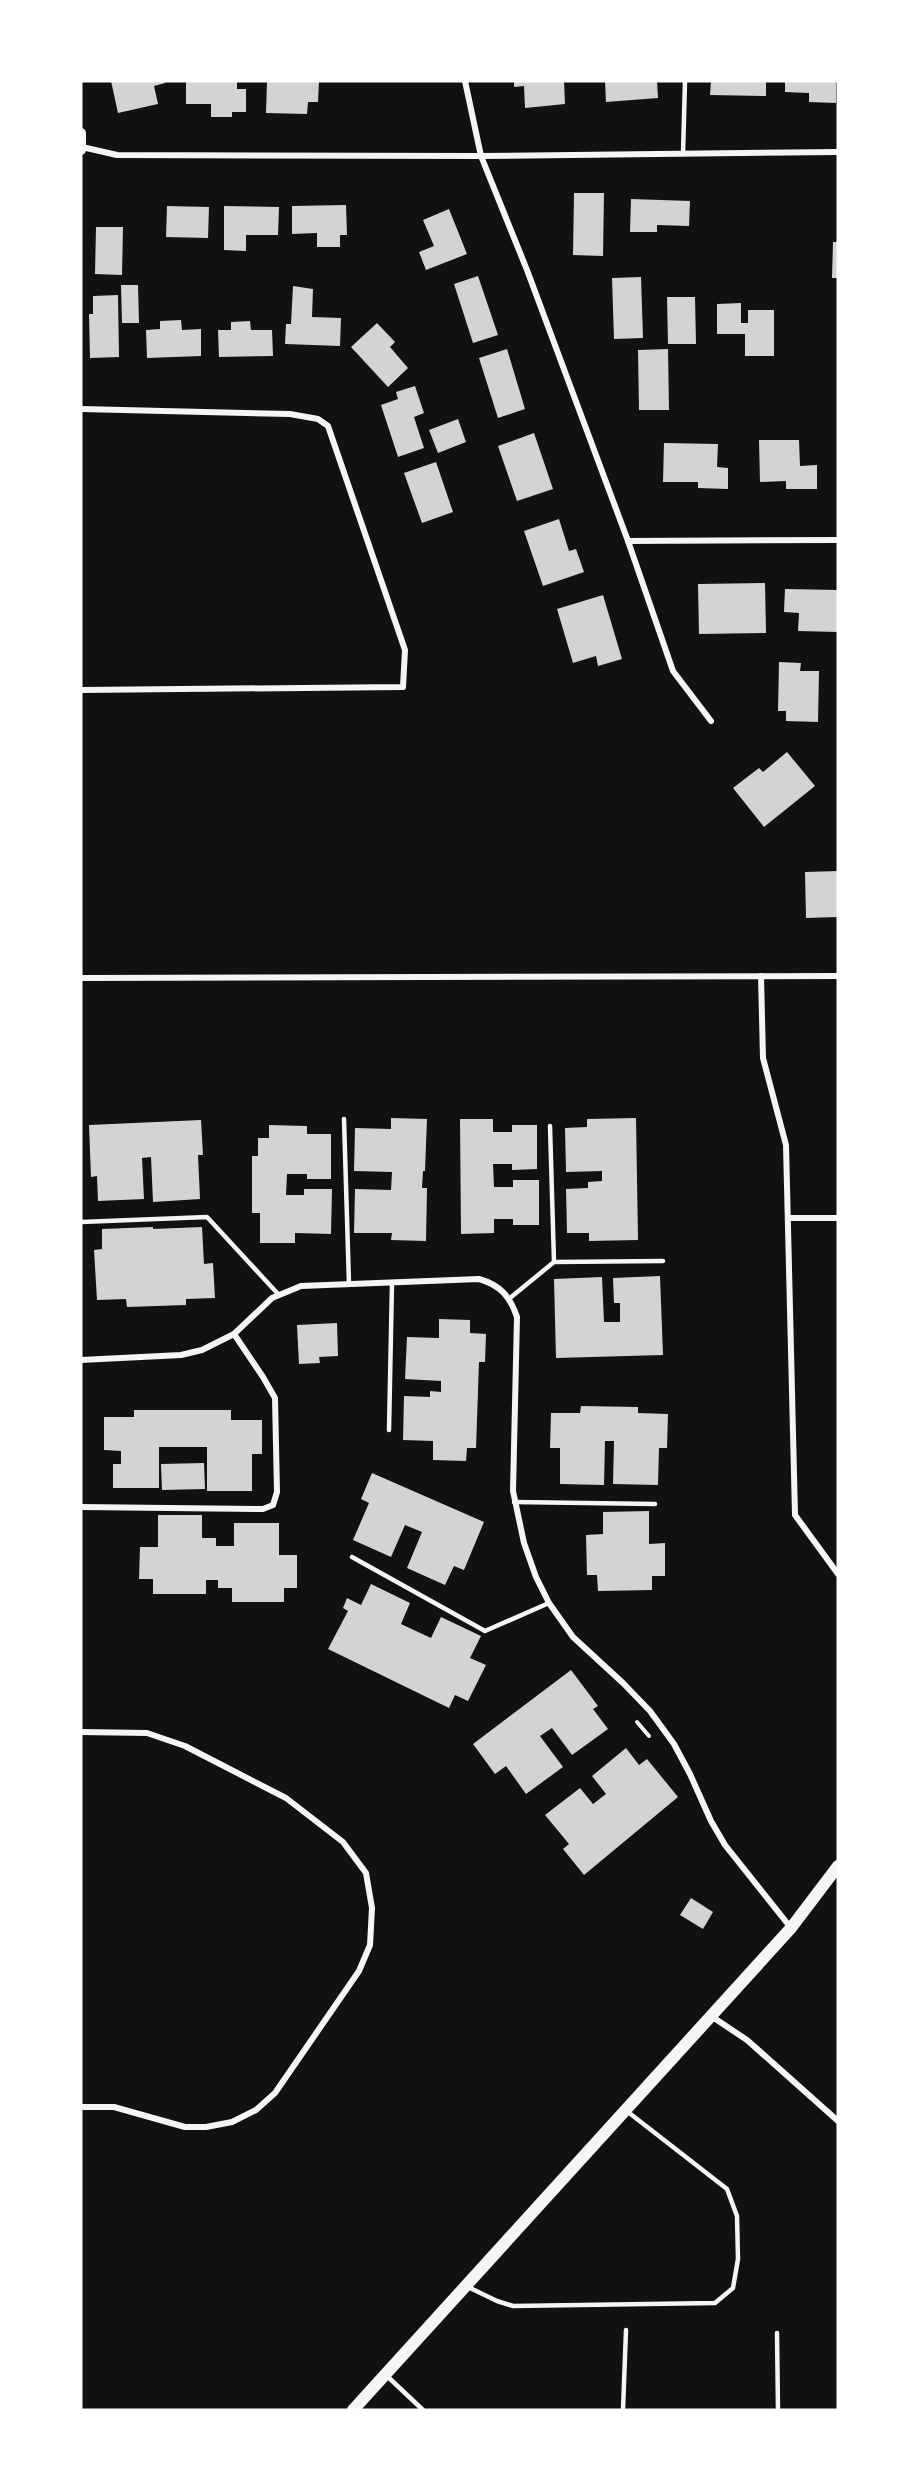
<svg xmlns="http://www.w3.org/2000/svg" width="919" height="2491" font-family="Arial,sans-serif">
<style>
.building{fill:#d3d3d3}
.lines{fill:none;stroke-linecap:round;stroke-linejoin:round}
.path{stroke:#f5f5f5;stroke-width:4}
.service{stroke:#f5f5f5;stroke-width:4.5}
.minor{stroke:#f5f5f5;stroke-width:6}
.tertiary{stroke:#f5f5f5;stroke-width:10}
.secondary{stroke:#f5f5f5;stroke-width:12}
</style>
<rect width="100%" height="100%" fill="#111"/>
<g class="building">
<path d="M111,81H164L165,83L154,86L158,104L118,113Z"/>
<path d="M186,81H237V89H246V112H232V117H211V104H186Z"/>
<path d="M267,81H319L318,102H308L307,114L266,113Z"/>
<path d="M514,81H564L565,104L525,108L524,86L514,87Z"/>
<path d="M605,81H657L658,98L606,102Z"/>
<path d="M711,81H766V96L710,95Z"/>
<path d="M785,81H836V103L809,102V93L785,92Z"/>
<path d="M574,193H604L603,256L573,255Z"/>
<path d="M631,199L690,201L689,226L657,225V232H630Z"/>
<path d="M346,205L347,235H340V247H317V233L292,234V206Z"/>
<path d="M167,206L209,207L208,238L166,237Z"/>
<path d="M224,206L279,207L278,235H246V251L224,250Z"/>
<path d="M449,209L467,254L426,270L419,252L434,246L423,220Z"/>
<path d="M96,227H123L122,275L95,274Z"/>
<path d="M833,242H838V278H832Z"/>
<path d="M478,276L498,335L473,343L454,284Z"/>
<path d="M641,277L643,338L614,339L612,278Z"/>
<path d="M121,285H138L139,323H122Z"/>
<path d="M293,286L313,289L312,317L341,318L340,346L285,344L286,324H291Z"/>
<path d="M118,295L119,357L90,358L89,314H93V296Z"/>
<path d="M667,297H695L696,344H668Z"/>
<path d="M741,303V323H748V310H774V356H745V334H717V304Z"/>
<path d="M181,320L182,330L201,329V356L147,358L146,330L160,329V321Z"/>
<path d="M250,321L251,330H272L273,356L219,357L218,330H231V322Z"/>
<path d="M377,323L395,342L390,347L408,368L388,387L351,347Z"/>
<path d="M507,349L525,409L498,418L479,358Z"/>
<path d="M668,349L669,410H639L638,350Z"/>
<path d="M415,386L424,413L414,417L424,448L398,457L381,405L398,399L396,392Z"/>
<path d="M458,419L466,442L438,453L429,430Z"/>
<path d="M534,433L553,489L517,501L498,446Z"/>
<path d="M759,440H799L800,466L817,465V489H786V481L760,482Z"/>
<path d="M664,443L718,444L717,467L728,468V489L698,488V482H663Z"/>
<path d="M436,462L453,512L422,523L404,473Z"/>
<path d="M559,519L569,551L576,549L584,572L543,586L524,531Z"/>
<path d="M765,583L766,633L699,634L698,584Z"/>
<path d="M785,589L838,590V632L798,631L799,613L784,612Z"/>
<path d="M603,595L622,659L598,666L596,656L573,663L557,609Z"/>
<path d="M779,662L801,663L800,671H819L818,722L786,721V711H778Z"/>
<path d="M787,752L815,786L764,827L733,788L759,768L763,772Z"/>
<path d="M838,871V917L806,918L805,872Z"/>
<path d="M391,1118L427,1119L425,1171H423L422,1188H427L426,1241L391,1240L392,1233H354L355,1189L391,1190L392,1172L354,1171L355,1128L391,1129Z"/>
<path d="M636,1118L638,1240L589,1241V1233H567L566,1189L588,1188V1182L602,1181V1171L566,1172L565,1128L587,1127V1119Z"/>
<path d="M460,1119H493V1132H512V1125H537V1169L512,1170V1164H493L494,1187H513V1180H539V1225H513V1219H494V1233L461,1234Z"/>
<path d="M201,1120L203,1155H198L200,1199L153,1202L151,1157L142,1158L144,1199L98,1201L97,1176L91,1177L89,1125Z"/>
<path d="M269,1125L307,1126V1134H331V1179H307V1174H287L286,1195H304V1189H332L331,1234L295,1233V1243H260V1213H252V1156H258V1138H269Z"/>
<path d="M153,1227V1229L202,1227L204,1264L213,1263L215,1298L186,1299V1305L127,1307L126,1299L97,1300L94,1250L102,1249V1229Z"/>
<path d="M660,1276L663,1355L556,1358L554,1279L602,1277L604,1322H620V1303H614L613,1278Z"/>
<path d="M439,1319L470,1320V1333L486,1334L485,1362H479L476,1448H467L466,1461L433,1460V1441L403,1440L404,1396L430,1397V1391L441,1392V1381L405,1379L407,1337L439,1338Z"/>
<path d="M337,1323L338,1356L319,1357L320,1363L299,1364L297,1325Z"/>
<path d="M581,1406L638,1407V1413L668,1414L667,1448H659L658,1485L613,1484L614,1441H605L604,1485L560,1484V1448H550L551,1413H580Z"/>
<path d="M134,1410H231V1420H262V1454H252V1491H207V1447H159V1488H113V1464H121V1451L104,1450V1417H134Z"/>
<path d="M204,1463L205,1489L162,1490L161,1464Z"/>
<path d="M372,1473L484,1522L464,1570L454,1566L445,1585L407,1568L422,1532L405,1525L391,1557L353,1540L369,1503L361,1499Z"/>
<path d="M649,1511V1544L665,1543V1576H652V1590L598,1591L597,1575H587L586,1535L603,1534V1512Z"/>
<path d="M158,1515H202V1538H216V1546H234V1523H279V1555H297V1588H284V1602H232V1588H218V1580H206V1594H153V1579H139L140,1547H158Z"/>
<path d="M371,1584L410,1603L401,1624L431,1638L441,1617L481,1636L470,1658L486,1665L468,1701L455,1695L449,1708L328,1649L348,1611L343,1608L347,1598L361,1605Z"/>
<path d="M571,1670L598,1706L593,1709L608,1729L572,1755L552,1728L540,1736L563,1767L526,1794L506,1766L495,1774L473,1744Z"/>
<path d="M626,1748L639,1765L647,1759L678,1797L584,1875L563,1849L569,1844L545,1815L580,1788L593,1804L606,1794L592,1776Z"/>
<path d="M691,1898L713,1912L703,1929L680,1915Z"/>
</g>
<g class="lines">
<path class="path" d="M637,1722L649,1736"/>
<g class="service">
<path d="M683,154L685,81"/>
<path d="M344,1119L349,1284"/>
<path d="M81,1222L207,1217L279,1295"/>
<path d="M554,1262L663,1261"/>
<path d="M510,1298L554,1262L550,1126"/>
<path d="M389,1430L392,1283"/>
<path d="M514,1502L655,1504"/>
<path d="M352,1557L485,1631L549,1603"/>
<path d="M468,2287L497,2301L513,2306L715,2303L733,2288L738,2259L737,2216L727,2189L628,2112"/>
<path d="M777,2333L778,2410"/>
<path d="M387,2376L423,2410"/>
<path d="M623,2410L626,2330"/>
</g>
<g class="minor">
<path d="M465,81L481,156L527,270L628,541L673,671L711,721"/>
<path d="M82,147L117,155L481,156L838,152"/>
<path d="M81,409L290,414L318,419L328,426L405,650L403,687L81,690"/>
<path d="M628,541L838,540"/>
<path d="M761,976L763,1058L786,1145L795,1515L838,1574"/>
<path d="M81,978L838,976"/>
<path d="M788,1218H838"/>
<path d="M81,1360L181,1355L202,1350L234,1334L272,1298L301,1286L479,1279C500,1285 510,1296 517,1317L513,1491L524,1543L536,1577L549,1603L573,1637L623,1683L650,1711L674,1744L690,1774L711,1821L725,1845L791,1928"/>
<path d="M81,1507L263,1509L273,1505L277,1492L275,1398L263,1377L234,1334"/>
<path d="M81,1732L147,1733L185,1746L286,1798L343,1842L366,1873L372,1908L370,1945L359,1971L275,2093L256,2110L232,2122L206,2127H185L114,2107H81"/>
<path d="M711,2016L747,2040L838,2121"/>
</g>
<path class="tertiary" d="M81,133V150"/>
<path class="secondary" d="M353,2410L791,1928L838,1866"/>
</g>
<rect width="919" height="2491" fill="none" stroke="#ffffff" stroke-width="165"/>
</svg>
